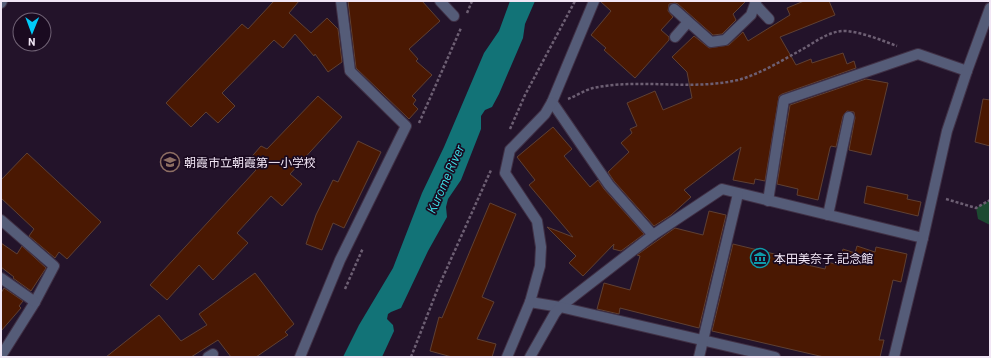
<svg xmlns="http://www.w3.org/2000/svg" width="991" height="358" font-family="Barlow,'Noto Sans JP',sans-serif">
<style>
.green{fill:#1c4a31}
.water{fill:#127377}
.building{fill:#4a1802;stroke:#5f4033}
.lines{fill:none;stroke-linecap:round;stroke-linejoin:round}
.minor-casing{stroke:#403146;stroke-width:12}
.path{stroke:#6d5f73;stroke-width:2.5;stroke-dasharray:3 2;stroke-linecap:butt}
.minor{stroke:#555c78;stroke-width:10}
.labels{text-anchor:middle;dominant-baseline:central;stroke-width:3.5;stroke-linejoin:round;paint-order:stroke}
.poi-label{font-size:12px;fill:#f1e6f5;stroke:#1a0a20;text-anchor:start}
.water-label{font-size:13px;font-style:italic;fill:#3ee8ef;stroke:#1a0a20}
</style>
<rect width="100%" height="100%" fill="#23132a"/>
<path class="green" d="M990,200V225L978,219L976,208Z"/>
<path class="water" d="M510,1H535L525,24L523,38L499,94L492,107L485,110L481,116V129L461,180L448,199L446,207L447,217L428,251L401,308L391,312L388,314L387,319L393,325L394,331L382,357H343L359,325L393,268L422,193L444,147L484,53L499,31Z"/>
<g class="building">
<path d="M274,1H299L289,13L311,33L327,18L338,29L342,62L328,72L315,54L314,56L295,34L283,48L274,40L222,93L235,106L218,123L206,112L191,127L166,103L242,24L248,29Z"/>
<path d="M348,1H422L440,21L409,49L418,59L416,61L432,75L412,96L416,100L413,104L418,109L409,119L356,68Z"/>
<path d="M600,1H746L733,14L736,20L722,34L713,35L678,4L675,3L669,4L668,11L673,17L661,30L669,37V40L635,78L604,50L606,48L591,35L611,11Z"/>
<path d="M804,1H829L835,15L780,37L796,65L811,59L812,63L843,53L847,64L854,61L856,68L782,94L779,96L765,181L755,179L754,184L733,180L741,147L684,190L691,197L671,215L654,226L614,181L608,172L629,152L621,143L632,133L630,129L637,126L627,103L655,91L663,110L692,98L687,72L672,57L694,36L709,48L729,45L743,32L748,41L790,15L787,8Z"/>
<path d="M866,79L888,83L871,155L849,150L855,118L854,112L847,111L843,116L836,147L831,146L830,148L818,200L797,195L798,189L777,184L790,105Z"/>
<path d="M318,96L342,117L290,174L302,184L282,206L271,196L237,233L248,243L213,280L199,265L167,300L150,285L256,170L247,162L261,146L267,149Z"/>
<path d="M983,99L990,100V146L975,142Z"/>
<path d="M553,127L572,149L564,156L590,187L598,180L604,189L644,234L621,251L613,249L614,244L583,276L569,263L576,256L547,227L573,237L529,185L535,180L517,157Z"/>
<path d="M358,141L381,152L344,228L333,223L322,250L306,244L316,215L333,180L338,182Z"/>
<path d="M27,153L101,222L67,259L59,252L55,258L29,236L34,229L1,198V180Z"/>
<path d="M867,186L908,195L907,199L921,202L918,216L864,203Z"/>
<path d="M490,203L516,214L482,297L494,302L477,339L496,344L492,357H452L430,351L439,317L442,318Z"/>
<path d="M709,211L726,215L699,328L620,308L619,314L597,309L604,283L630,290L640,256L637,255L675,228L703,235Z"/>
<path d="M1,243L17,254L22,246L46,268L31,291L13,278L14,277L1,267Z"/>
<path d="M733,244L787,257L786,260L825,269L827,262L839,265L843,249L855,253L857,246L875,252L876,247L907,254L901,282L893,280L879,340H884L880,357H824L712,331Z"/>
<path d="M255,273L294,324L285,332L288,335L256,357H231L218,340L191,357H106L159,315L181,341L207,325L199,314Z"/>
<path d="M4,288L23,301L19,306L21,308L1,331V293Z"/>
</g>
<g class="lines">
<g class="minor-casing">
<g id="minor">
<path d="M440,1L454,16"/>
<path d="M594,1L552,102L609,185L653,235"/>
<path d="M1,3L2,1"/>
<path d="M755,4L769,19"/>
<path d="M674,9L711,42L725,40L751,15L756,1"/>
<path d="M675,37L688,22"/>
<path d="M768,201L784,100L918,54L967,71"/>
<path d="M828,215L849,117"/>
<path d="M1,220L54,266L35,302L1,356"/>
<path d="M1,278L35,302"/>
<path d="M530,302L540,266L541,247L537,221L505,173L510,150L545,114L552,102"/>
<path d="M208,357L213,354"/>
<path d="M300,357L340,260L406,126L350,71L341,1"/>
<path d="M507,357L530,302L560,307L653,235L722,189L923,238"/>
<path d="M530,357L555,313L560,307L775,357"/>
<path d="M699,357L738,194"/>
<path d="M894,357L923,238L947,131L967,71L990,8"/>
</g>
</g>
<g class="path">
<path d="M467,13L472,1"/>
<path d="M568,99C576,96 585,90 593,88C641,78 690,91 738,80C760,74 781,61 801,50C816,42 829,30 847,31C864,33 881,40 897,46"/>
<path d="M419,123L461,28"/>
<path d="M510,129L525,95L575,1"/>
<path d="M946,199L976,208L990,200"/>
<path d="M345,289L363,248"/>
<path d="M411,357L438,288L491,170"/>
</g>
<use href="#minor" class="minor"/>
</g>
<defs>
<g id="school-ring" transform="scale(1)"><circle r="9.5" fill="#1a0a20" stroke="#8d6e63" stroke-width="1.5"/><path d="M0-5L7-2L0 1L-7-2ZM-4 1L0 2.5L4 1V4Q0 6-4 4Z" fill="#8d6e63"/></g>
<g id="museum-ring" transform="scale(1)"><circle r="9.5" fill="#1a0a20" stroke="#0f9aa8" stroke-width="1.5"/><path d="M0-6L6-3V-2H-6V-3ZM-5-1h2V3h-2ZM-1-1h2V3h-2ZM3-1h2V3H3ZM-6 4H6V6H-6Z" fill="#0f9aa8"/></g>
</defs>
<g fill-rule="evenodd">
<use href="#school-ring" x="170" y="162"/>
<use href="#museum-ring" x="760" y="258"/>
</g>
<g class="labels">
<g class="poi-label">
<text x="184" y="162">朝霞市立朝霞第一小学校</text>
<text x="774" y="258">本田美奈子.記念館</text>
</g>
<g class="water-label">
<text transform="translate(445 179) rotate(-66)">Kurome River</text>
</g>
</g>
<rect width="991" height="358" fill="none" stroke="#f1e6f5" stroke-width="4"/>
<g transform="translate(32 32) rotate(181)"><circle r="19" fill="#1a0a20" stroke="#706275"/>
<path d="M0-3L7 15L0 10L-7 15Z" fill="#00cbf9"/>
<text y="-6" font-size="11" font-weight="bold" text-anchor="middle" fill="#f1e6f5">N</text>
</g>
</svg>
